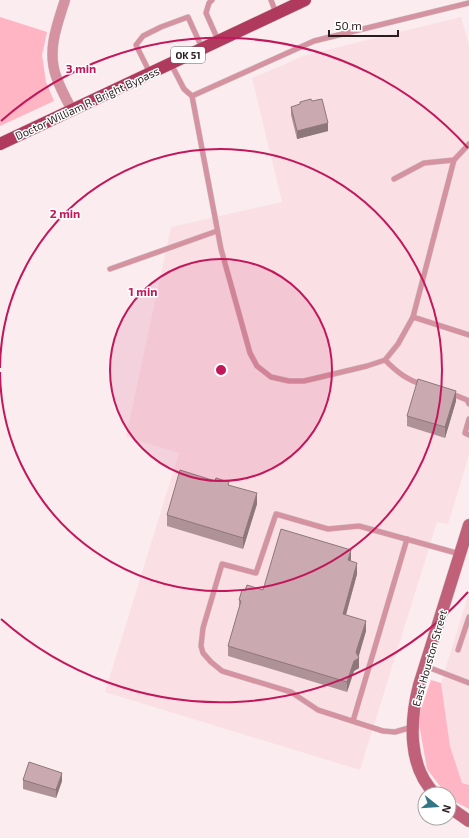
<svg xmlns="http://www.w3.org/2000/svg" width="469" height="838" font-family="'Exo 2',sans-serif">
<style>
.built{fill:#fae0e5}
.green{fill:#ffb5c4}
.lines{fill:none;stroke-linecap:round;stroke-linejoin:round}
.lane-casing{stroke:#d4c7ca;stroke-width:6}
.street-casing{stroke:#d4c7ca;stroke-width:11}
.secondary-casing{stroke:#d4c7ca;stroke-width:13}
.primary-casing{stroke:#d4c7ca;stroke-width:13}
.lane{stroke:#d592a0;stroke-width:5}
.street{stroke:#d592a0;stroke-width:10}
.secondary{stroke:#c16179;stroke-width:12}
.primary{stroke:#b03a5d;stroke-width:12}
.wall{fill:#ae9297}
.shaded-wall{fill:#8d777b}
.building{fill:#caaab0;stroke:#8d777b}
.ring{fill:none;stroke:#c2185b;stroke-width:2}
.labels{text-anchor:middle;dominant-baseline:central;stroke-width:3;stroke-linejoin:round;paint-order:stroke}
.shield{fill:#fff;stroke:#696162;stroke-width:1}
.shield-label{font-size:10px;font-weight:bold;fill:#291d1f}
.street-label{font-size:11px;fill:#291d1f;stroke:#fff}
.centre{fill:#c2185b;stroke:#fff;stroke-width:2}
.ring-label{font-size:12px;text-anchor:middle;font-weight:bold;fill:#c2185b;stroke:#fff;stroke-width:3;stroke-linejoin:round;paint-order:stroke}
</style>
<rect width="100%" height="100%" fill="#faecef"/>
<g class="built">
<path d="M461,17L469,45V455L448,524L437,522L360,770L105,692L179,453L126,437L171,227L282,202L252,78L306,55Z"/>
<path d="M469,593V785L462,783L450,746L441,683Z"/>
</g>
<g class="green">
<path d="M0,17L47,32L42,55L46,82L54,101L0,126Z"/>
<path d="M431,680L441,683L450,746L462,783L469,785V809L450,799L449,794H446L427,769L418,718Z"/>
</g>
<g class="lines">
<g class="lane-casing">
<g id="lane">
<path d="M212,0L209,3L206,13L218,40"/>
<path d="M271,0L276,13"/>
<path d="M171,64L184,89L192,96L314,41L469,3"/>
<path d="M150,73L136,45L143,36L161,27L188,17L202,48"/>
<path d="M192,96L221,249L250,353L257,366L271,377L289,381H304L367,366L385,360L398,344L413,317L454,160L469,144"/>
<path d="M394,179L424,163L454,160"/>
<path d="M110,269L217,231"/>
<path d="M413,317L469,335"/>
<path d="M385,360C398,373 406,379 423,385"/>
<path d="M450,393L467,400L469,404"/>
<path d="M469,419L465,433L469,435"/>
<path d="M458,650L469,617"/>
<path d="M425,666L469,683"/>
<path d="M353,721L407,539"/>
<path d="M412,727L395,732L383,731L318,710L291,692L222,671L211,662L203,653L201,646L203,628L222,564L256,573L276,514L328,529L359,526L460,554"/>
</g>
</g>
<g class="street-casing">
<path id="street" d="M65,0C57,25 47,50 56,76C60,88 66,99 72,110"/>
</g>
<g class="secondary-casing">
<g id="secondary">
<path d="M435,794C407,766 410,720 419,685L469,525"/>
<path d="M449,807L469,821"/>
</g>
</g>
<g class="primary-casing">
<path id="primary" d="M0,144L305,0"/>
</g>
<use href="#lane" class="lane"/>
<use href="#street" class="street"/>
<use href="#secondary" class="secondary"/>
<use href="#primary" class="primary"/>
</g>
<g class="wall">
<path d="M312,101L328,131L297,139L291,115V107L300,105V102Z"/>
<path d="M456,401L445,438L407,426V416Z"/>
<path d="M229,485L257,504L243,549L167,526V515Z"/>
<path d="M351,561L357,574L346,615L366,631L358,656L359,668L354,671L347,692L228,656V646L239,609V600L245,591L263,590Z"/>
<path d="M23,780L62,781L56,798L23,789Z"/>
</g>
<g class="shaded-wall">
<path d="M328,123V131L297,139V131Z"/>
<path d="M456,391V401L445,438V427Z"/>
<path d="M257,493V504L243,549V538Z"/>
<path d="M351,550V561L348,571V560Z"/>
<path d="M357,563V574L343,625V614Z"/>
<path d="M366,621V631L358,659L359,658V668L354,671L347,692V682Z"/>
<path d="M62,773V781L56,798V790Z"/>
</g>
<g class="building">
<path d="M311,99L312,101L322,99L328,123L297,131L291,107L300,104V102Z"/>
<path d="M418,379L456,391L445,427L407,416Z"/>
<path d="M180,470L215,481L216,478L229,482L228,485L257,493L243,538L167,515Z"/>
<path d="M281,529L351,550L348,560L357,563L343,614L366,621L356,652L359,658L354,661L347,682L228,646L241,601L239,600L242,590L245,591L247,585L263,590Z"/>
<path d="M29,762L62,773L56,790L23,780Z"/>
</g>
<circle cx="221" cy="370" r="111" fill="#c2185b" fill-opacity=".12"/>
<g class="ring">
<circle cx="221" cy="370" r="111"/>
<path d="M0 368A221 221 0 1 1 0 372"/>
<path d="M468 592A332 332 0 0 1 1 619M1 121A332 332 0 0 1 468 148"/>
</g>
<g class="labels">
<rect class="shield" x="171" y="47" width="34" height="16" rx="3"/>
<g class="shield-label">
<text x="188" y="55">OK 51</text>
</g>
<g class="street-label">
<text transform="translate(87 103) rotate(-25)">Doctor William R. Bright Bypass</text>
<text transform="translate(429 658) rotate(-74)">East Houston Street</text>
</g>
</g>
<circle cx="221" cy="370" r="6" class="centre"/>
<g class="ring-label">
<text x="81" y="73">3 min</text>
<text x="65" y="218">2 min</text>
<text x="143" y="296">1 min</text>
</g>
<g transform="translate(437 806) rotate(107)"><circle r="19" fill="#ffffff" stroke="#a9a5a5"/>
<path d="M0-3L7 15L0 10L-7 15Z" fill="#327686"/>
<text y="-6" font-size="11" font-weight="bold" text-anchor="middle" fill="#291d1f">N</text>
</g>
<path d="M329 30v6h69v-6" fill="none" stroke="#291d1f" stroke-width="2"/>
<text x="335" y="30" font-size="12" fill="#291d1f" stroke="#ffffff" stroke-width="3" paint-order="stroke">50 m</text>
</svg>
